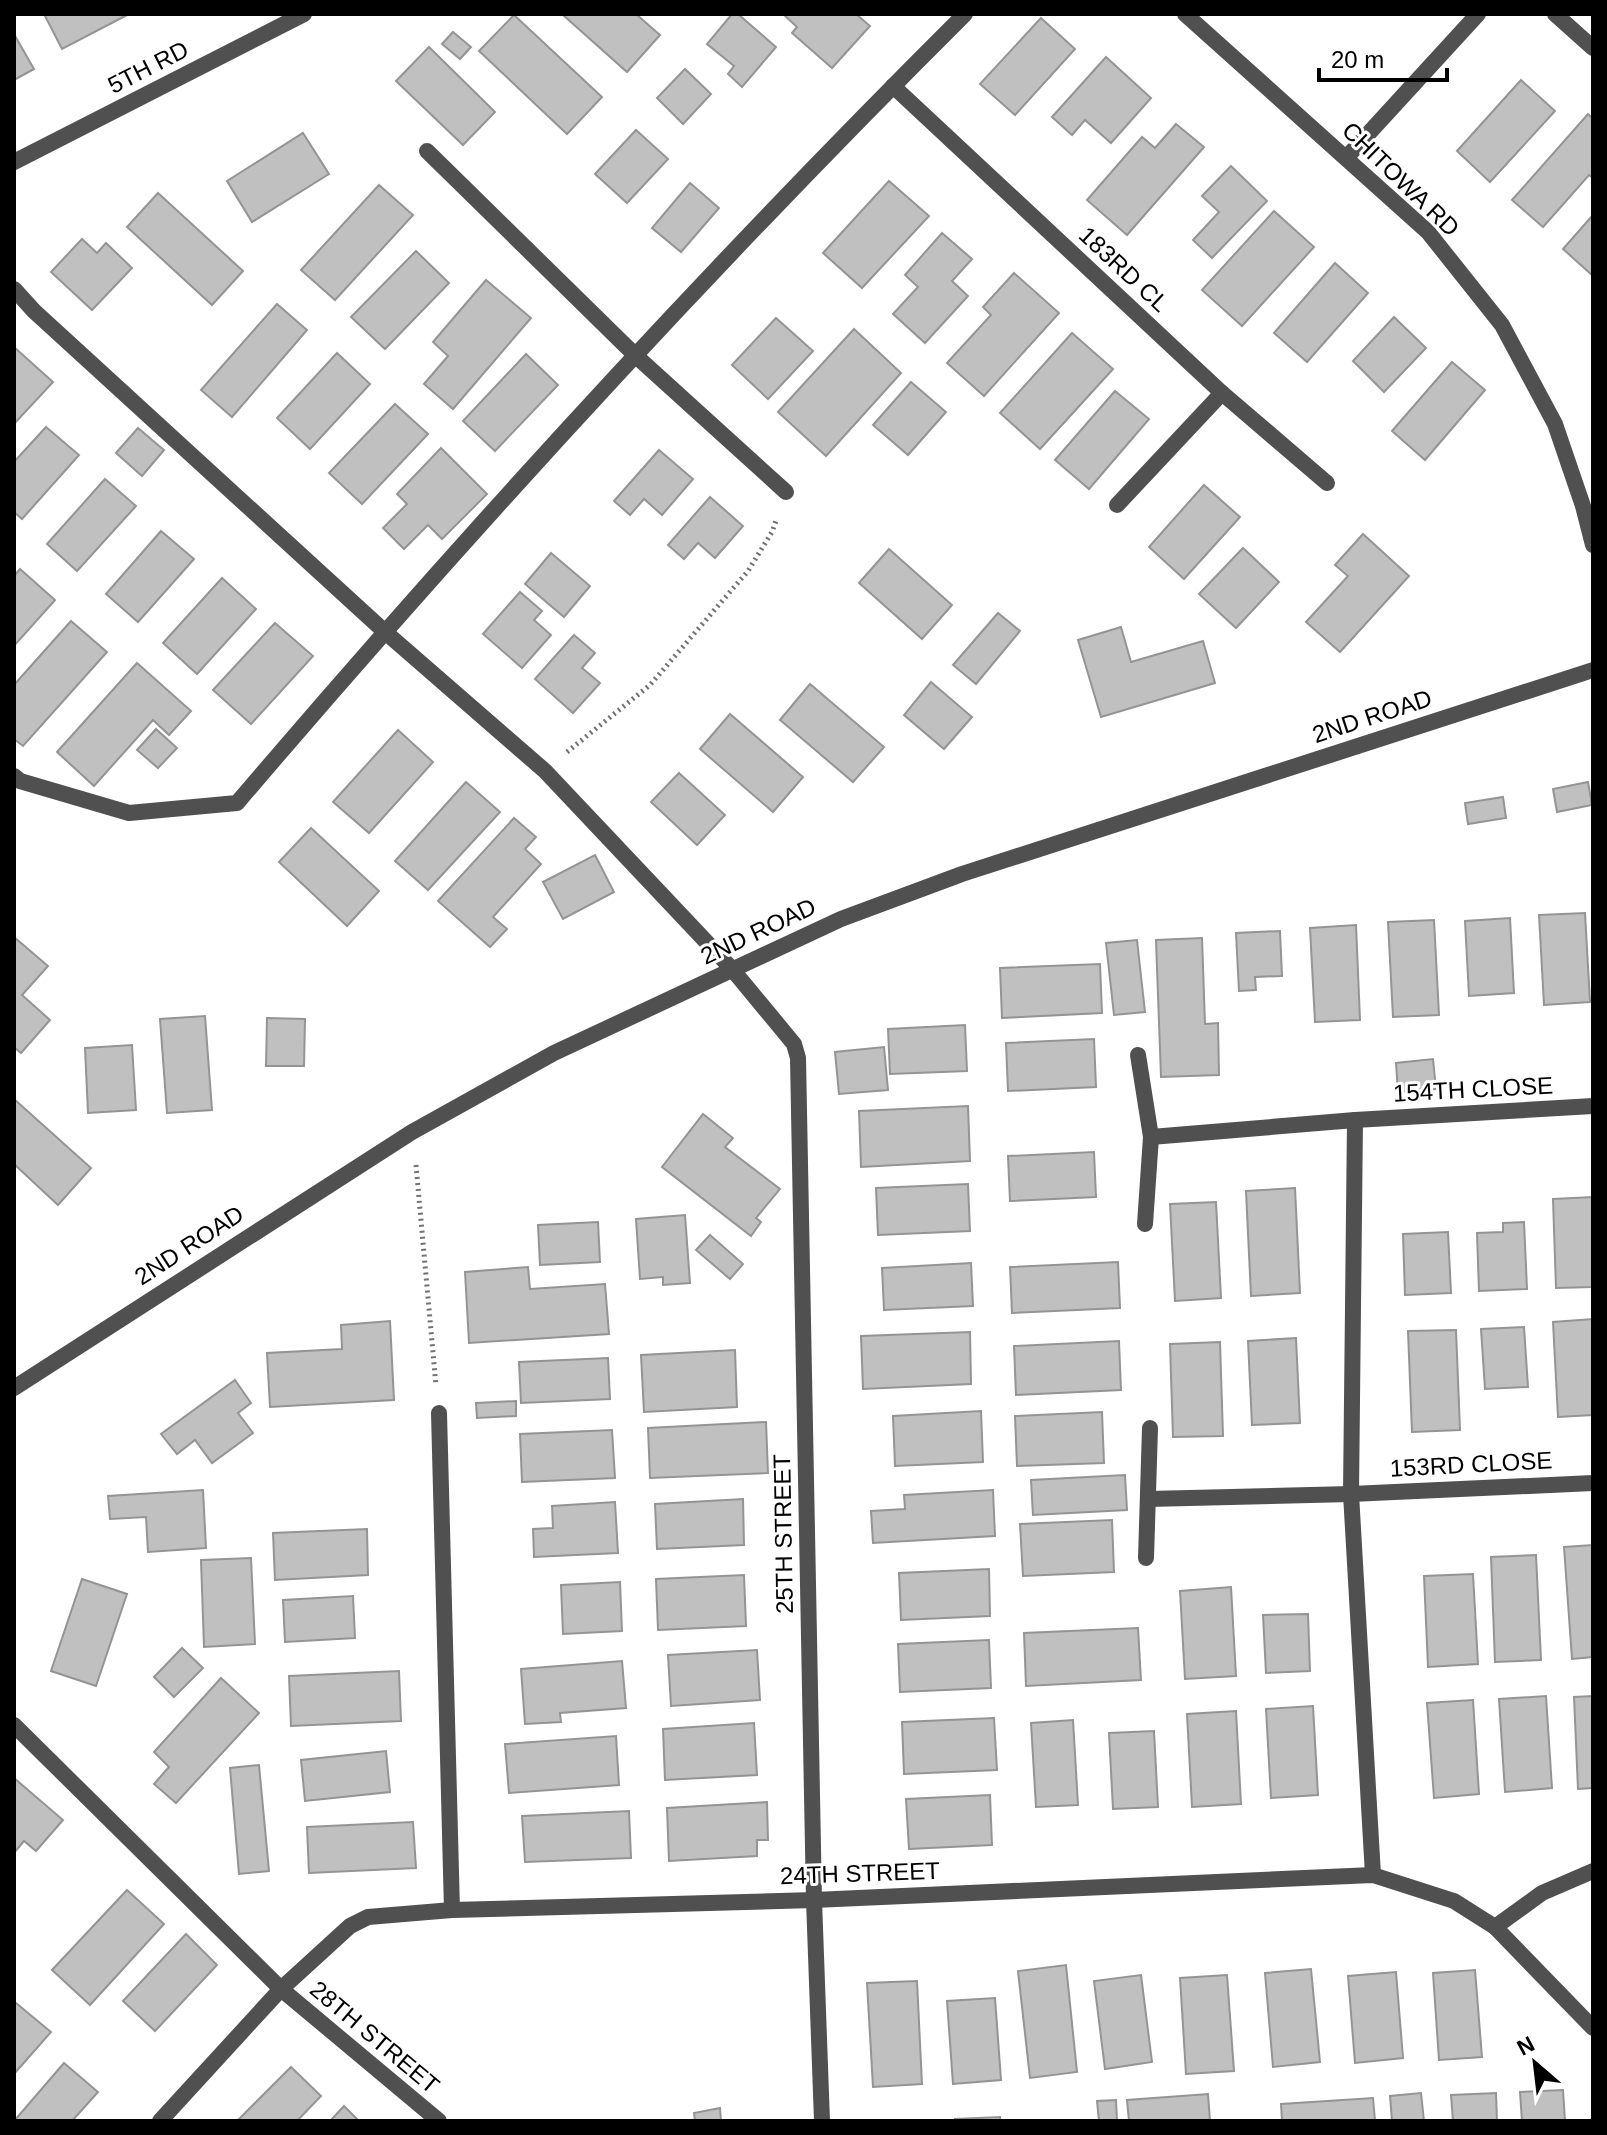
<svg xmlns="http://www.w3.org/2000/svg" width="1607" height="2135" font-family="Arial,sans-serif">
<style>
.building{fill:#c0c0c0;stroke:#949494;stroke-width:2}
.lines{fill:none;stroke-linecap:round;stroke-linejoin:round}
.path{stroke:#727272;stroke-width:5;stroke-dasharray:2 4;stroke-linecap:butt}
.minor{stroke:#505050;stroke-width:16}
.tertiary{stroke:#505050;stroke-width:16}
.labels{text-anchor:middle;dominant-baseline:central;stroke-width:6;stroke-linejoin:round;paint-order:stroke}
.street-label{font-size:24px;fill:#000;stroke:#fff}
</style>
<rect width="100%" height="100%" fill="#fff"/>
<g class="building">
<path d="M44,14H129L62,49Z"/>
<path d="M636,14L660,35L627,72L563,15Z"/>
<path d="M732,14H738L776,47L742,87L728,74L734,66L707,44Z"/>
<path d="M783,14H856L870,26L832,68L792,33L797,27Z"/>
<path d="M514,15L602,97L567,134L479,51Z"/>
<path d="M1041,18L1075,49L1015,115L980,84Z"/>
<path d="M453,32L471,47L460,59L442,44Z"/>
<path d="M14,34L34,69L14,80Z"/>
<path d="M429,47L495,112L463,145L396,81Z"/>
<path d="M1106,57L1151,98L1111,143L1085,120L1072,135L1052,117Z"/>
<path d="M685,69L711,94L683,124L657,98Z"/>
<path d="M1521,80L1555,111L1490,182L1457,151Z"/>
<path d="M1588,114L1593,119V178L1589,175L1543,227L1512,200Z"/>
<path d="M1176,124L1204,147L1127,235L1087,200L1142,137L1155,148Z"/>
<path d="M636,130L668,159L627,203L595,174Z"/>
<path d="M303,133L329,174L252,222L227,181Z"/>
<path d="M1231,166L1267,201L1212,258L1193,240L1219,212L1202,196Z"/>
<path d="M889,181L929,216L862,288L823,253Z"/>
<path d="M690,183L719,208L681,252L652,228Z"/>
<path d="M379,185L413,215L335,300L301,270Z"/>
<path d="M158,193L243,271L212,305L127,227Z"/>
<path d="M1274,211L1314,247L1242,326L1202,290Z"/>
<path d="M1593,215V276L1563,249Z"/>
<path d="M942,233L972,259L952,281L968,296L925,343L893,314L918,287L905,275Z"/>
<path d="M82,239L97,253L106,243L132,268L92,310L51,272Z"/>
<path d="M416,251L449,283L385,349L351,317Z"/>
<path d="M1335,263L1368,293L1307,362L1274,333Z"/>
<path d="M1014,273L1059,313L984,396L947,363L991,315L983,307Z"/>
<path d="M486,280L531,318L453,409L424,384L448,356L433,342Z"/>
<path d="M277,304L307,330L232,417L201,390Z"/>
<path d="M1394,317L1426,348L1384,392L1353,361Z"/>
<path d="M776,318L813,351L768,399L732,365Z"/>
<path d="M854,329L901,373L826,456L778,412Z"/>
<path d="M1072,333L1113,369L1040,449L1000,413Z"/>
<path d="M14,347L53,382L14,424Z"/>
<path d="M337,353L370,384L310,449L277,418Z"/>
<path d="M526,354L558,385L495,451L463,421Z"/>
<path d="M1452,362L1485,390L1425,460L1392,431Z"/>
<path d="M911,382L946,412L908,455L873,425Z"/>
<path d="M1115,391L1149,419L1089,489L1055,460Z"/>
<path d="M395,404L428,434L362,504L329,473Z"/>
<path d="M46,427L79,455L22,519L14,512V462Z"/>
<path d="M138,428L164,450L142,476L116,453Z"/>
<path d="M441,448L487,494L442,539L428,525L404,549L383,528L407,504L397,494Z"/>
<path d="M659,450L693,479L662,515L644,499L630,515L614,501Z"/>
<path d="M105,479L136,506L77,571L47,544Z"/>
<path d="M1204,485L1240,517L1184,579L1149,547Z"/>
<path d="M710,497L743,526L715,558L698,543L684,559L668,545Z"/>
<path d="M161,531L194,559L138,622L106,594Z"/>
<path d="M1363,534L1409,576L1340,652L1306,622L1348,576L1335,565Z"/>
<path d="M1243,548L1279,582L1236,628L1199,594Z"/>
<path d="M889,549L952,605L922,639L859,583Z"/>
<path d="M551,553L590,586L564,617L525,584Z"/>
<path d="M20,569L55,600L14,646V576Z"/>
<path d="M222,578L256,609L197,674L163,643Z"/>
<path d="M520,592L542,611L534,620L551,635L522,668L483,634Z"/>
<path d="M998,613L1020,631L976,684L953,665Z"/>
<path d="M71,621L107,652L23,746L14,739V685Z"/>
<path d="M275,623L313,656L251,724L213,690Z"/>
<path d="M1121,627L1131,662L1203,641L1215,683L1101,717L1078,640Z"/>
<path d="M574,635L595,653L582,668L600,683L573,713L535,679Z"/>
<path d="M137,663L191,711L169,735L153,720L94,786L57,752Z"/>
<path d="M931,682L972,717L944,749L904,715Z"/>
<path d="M810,684L884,747L853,782L780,720Z"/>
<path d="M730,714L803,777L773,812L700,749Z"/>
<path d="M156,729L177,748L158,768L137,750Z"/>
<path d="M398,730L433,762L369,833L333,802Z"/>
<path d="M679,773L725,815L697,845L651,802Z"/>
<path d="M466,782L500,812L428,890L395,861Z"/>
<path d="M1588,782L1592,805L1557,812L1553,789Z"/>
<path d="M1503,797L1506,818L1468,824L1465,803Z"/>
<path d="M514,818L536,837L525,849L541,864L493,917L507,929L490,947L438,901Z"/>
<path d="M311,828L379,891L347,926L279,862Z"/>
<path d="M595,855L614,892L563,919L543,882Z"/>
<path d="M1585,913L1590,1002L1544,1005L1539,915Z"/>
<path d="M1510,918L1514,993L1469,996L1465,921Z"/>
<path d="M1434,920L1439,1015L1393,1017L1388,922Z"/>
<path d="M1356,925L1360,1020L1315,1022L1310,928Z"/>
<path d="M1280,931L1282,976L1255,977L1256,990L1239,991L1236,933Z"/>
<path d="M14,937L48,966L22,995L50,1020L21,1053L14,1047Z"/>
<path d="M1202,938L1205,1024L1218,1023L1219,1075L1161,1077L1156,940Z"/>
<path d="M1137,940L1145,1012L1114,1015L1106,943Z"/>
<path d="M1100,964L1102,1013L1002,1018L1000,968Z"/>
<path d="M205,1016L212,1110L167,1113L160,1019Z"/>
<path d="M267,1018L305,1019L304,1066H266Z"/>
<path d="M965,1025L967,1071L890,1074L888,1029Z"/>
<path d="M1094,1039L1096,1087L1008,1091L1006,1043Z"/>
<path d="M132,1045L136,1110L88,1113L85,1048Z"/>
<path d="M884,1047L888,1090L839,1094L835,1052Z"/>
<path d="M1433,1059L1436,1089L1398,1092L1396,1063Z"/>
<path d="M14,1099L91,1168L58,1205L14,1164Z"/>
<path d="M968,1106L970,1161L861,1167L859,1111Z"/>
<path d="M703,1114L733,1138L725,1147L780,1189L756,1218L761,1222L751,1236L662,1167Z"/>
<path d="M1094,1152L1096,1197L1010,1201L1008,1156Z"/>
<path d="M968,1184L970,1231L878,1235L876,1188Z"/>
<path d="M1295,1188L1300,1293L1251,1296L1246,1191Z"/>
<path d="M1593,1197V1287L1556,1288L1553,1199Z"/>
<path d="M1216,1202L1221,1298L1175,1301L1170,1204Z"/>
<path d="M685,1215L690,1283L663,1285V1277L640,1279L636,1219Z"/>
<path d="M598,1222L600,1262L540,1265L538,1225Z"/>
<path d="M1524,1222L1527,1289L1479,1291L1477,1233L1503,1232V1223Z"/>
<path d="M1448,1232L1451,1293L1405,1295L1403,1234Z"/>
<path d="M710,1235L743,1264L730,1279L696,1250Z"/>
<path d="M1118,1262L1120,1308L1012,1313L1010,1267Z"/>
<path d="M971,1263L973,1306L884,1310L882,1268Z"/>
<path d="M528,1267L530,1289L605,1284L609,1334L469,1343L465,1272Z"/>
<path d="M1593,1319V1415L1558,1417L1553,1322Z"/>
<path d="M390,1321L394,1400L270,1407L267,1353L342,1349L341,1325Z"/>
<path d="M1524,1327L1528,1387L1485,1389L1481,1329Z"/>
<path d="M1456,1330L1460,1430L1412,1432L1408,1331Z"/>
<path d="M970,1332L971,1384L863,1389L861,1336Z"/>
<path d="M1296,1338L1300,1423L1252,1425L1248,1341Z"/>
<path d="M1119,1341L1121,1390L1016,1395L1014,1346Z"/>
<path d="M1220,1342L1223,1436L1173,1437L1170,1344Z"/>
<path d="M735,1350L737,1407L644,1412L641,1355Z"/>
<path d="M608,1358L610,1399L521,1403L519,1362Z"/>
<path d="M235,1380L251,1403L238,1413L253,1433L212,1463L195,1440L177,1454L161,1434Z"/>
<path d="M516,1401V1416L477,1418L476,1403Z"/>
<path d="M981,1411L983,1462L895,1466L893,1416Z"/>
<path d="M1102,1412L1104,1463L1017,1466L1015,1416Z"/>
<path d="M766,1422L768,1473L650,1478L648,1428Z"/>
<path d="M612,1430L615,1478L522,1482L520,1434Z"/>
<path d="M1125,1475L1127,1510L1033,1515L1031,1480Z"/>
<path d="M203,1490L206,1548L148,1552L146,1517L110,1519L108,1496Z"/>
<path d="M993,1490L995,1536L873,1543L871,1511L905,1509L904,1495Z"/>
<path d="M743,1499L744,1545L657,1549L655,1504Z"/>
<path d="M615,1502L618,1553L534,1557L533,1529L553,1528L552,1506Z"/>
<path d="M1112,1520L1114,1572L1023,1576L1020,1524Z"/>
<path d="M367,1529L368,1575L275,1580L273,1533Z"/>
<path d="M1593,1545V1657L1572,1659L1564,1547Z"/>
<path d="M1536,1555L1541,1660L1495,1662L1491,1557Z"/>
<path d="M251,1558L255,1644L204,1647L201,1560Z"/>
<path d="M989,1569L990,1616L901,1620L899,1573Z"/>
<path d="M1473,1574L1478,1664L1428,1667L1424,1576Z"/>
<path d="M744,1575L746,1626L658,1630L656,1579Z"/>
<path d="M82,1579L127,1594L96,1686L51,1671Z"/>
<path d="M620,1582L622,1631L563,1634L561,1585Z"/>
<path d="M1231,1587L1236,1676L1185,1679L1180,1591Z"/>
<path d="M353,1596L355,1638L285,1642L283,1600Z"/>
<path d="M1308,1614L1310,1671L1266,1673L1263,1615Z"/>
<path d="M1138,1628L1141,1680L1026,1686L1024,1633Z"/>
<path d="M989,1640L991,1688L900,1692L898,1644Z"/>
<path d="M182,1648L203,1668L174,1697L154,1677Z"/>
<path d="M757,1650L760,1700L671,1706L668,1655Z"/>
<path d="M622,1661L626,1708L560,1713L561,1722L525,1724L521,1669Z"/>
<path d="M399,1671L401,1721L291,1726L289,1676Z"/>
<path d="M221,1678L259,1713L176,1803L154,1784L169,1767L154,1752Z"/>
<path d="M1546,1696L1552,1788L1505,1792L1499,1699Z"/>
<path d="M1593,1696V1788L1578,1789L1574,1697Z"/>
<path d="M1473,1700L1479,1794L1434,1798L1427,1703Z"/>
<path d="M1313,1706L1318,1795L1271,1798L1266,1709Z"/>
<path d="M1236,1711L1241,1804L1192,1807L1187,1714Z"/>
<path d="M994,1718L997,1770L904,1774L902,1722Z"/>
<path d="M1073,1720L1078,1805L1036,1807L1031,1723Z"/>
<path d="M754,1723L757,1775L665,1780L663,1729Z"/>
<path d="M1154,1731L1158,1807L1113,1809L1109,1733Z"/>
<path d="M616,1736L619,1785L509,1793L505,1744Z"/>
<path d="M386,1751L390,1792L305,1801L301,1760Z"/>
<path d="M259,1765L269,1871L239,1874L230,1768Z"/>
<path d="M14,1778L63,1820L36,1851L24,1841L14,1853Z"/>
<path d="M990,1795L992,1845L909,1849L906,1799Z"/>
<path d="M767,1802L768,1840H757V1856L669,1861L667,1808Z"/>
<path d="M629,1811L631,1858L525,1862L522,1816Z"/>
<path d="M413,1822L416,1868L309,1873L307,1827Z"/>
<path d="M127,1890L164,1924L90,2005L52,1970Z"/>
<path d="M186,1934L217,1965L155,2031L123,2001Z"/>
<path d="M1066,1965L1077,2072L1030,2078L1018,1971Z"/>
<path d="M1311,1969L1320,2062L1273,2067L1265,1973Z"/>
<path d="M1475,1970L1482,2057L1439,2060L1433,1973Z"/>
<path d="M1396,1972L1403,2058L1355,2063L1348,1976Z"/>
<path d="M1141,1975L1152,2062L1105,2069L1094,1981Z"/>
<path d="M1227,1975L1234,2071L1186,2074L1180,1978Z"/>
<path d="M917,1981L922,2084L873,2087L867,1983Z"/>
<path d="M995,1998L1001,2080L953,2084L947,2001Z"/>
<path d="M16,2003L51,2032L14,2074V2005Z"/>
<path d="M64,2063L98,2092L72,2121H14Z"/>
<path d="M291,2067L321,2096L297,2121H237Z"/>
<path d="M1563,2090L1565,2121H1522L1520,2092Z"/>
<path d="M1421,2093L1424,2121H1392L1390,2096Z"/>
<path d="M1496,2093L1497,2121H1453L1451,2095Z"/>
<path d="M1208,2094L1210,2121H1129L1127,2100Z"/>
<path d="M1373,2098L1375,2121H1282L1281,2104Z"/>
<path d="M1116,2100L1117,2121H1099L1097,2101Z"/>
<path d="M344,2106L359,2121H330Z"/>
<path d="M720,2108L721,2121H695L694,2113Z"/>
<path d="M1000,2117V2121H955V2119Z"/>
</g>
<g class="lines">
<g class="path">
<path d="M567,752L650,685L748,571L772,532L777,518"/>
<path d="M416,1165L436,1386"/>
</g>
<g class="minor">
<path d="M1555,14L1593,48"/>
<path d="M893,86L1222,393L1327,483"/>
<path d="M427,151L636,356L786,492"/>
<path d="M1346,158L1478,14"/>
<path d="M14,162L304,14"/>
<path d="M14,289L34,311L384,631L545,771L732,969L794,1044L798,1058L814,1900L822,2121"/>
<path d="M1117,505L1222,393"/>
<path d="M14,776L20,781L129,813L237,803C469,531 712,266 965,14"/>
<path d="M1138,1055L1151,1137L1145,1224"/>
<path d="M1355,1120L1351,1494L1373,1875"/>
<path d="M1151,1137L1355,1120L1593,1106"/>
<path d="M439,1413L452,1910"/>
<path d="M1148,1499L1351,1494L1593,1483"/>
<path d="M1146,1558L1150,1428"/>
<path d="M14,1725L281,1989L439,2121"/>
<path d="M1495,1927L1542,1893L1593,1871"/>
<path d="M160,2121L281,1989L350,1926L368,1917L452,1910L814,1900L1373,1875L1454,1901L1495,1927L1593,2028"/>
</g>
<g class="tertiary">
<path d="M1185,14L1428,232L1502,325L1555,424L1583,506L1593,545"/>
<path d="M14,1388L412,1132L554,1053L841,919L962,874L1593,670"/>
</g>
</g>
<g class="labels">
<g class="street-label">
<text transform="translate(148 67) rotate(-27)">5TH RD</text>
<text transform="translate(1401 179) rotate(44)">CHITOWA RD</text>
<text transform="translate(1124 269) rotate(43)">183RD CL</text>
<text transform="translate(1372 716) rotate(-18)">2ND ROAD</text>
<text transform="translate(758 931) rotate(-25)">2ND ROAD</text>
<text transform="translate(1473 1089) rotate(-3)">154TH CLOSE</text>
<text transform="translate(189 1245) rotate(-33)">2ND ROAD</text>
<text transform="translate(1471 1464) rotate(-3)">153RD CLOSE</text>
<text transform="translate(783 1534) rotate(-91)">25TH STREET</text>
<text transform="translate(860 1873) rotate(-2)">24TH STREET</text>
<text transform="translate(375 2037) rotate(40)">28TH STREET</text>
</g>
</g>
<rect width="1607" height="2135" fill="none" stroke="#000000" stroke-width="32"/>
<g transform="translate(1535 2063) rotate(332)" stroke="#ffffff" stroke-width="6" paint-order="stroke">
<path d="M0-6L14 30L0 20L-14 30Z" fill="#000000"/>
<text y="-12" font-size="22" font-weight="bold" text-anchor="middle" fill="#000000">N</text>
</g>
<path d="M1319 68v12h128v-12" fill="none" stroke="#000000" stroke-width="4"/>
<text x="1331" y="68" font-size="24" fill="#000000" stroke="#ffffff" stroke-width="6" paint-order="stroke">20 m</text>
</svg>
